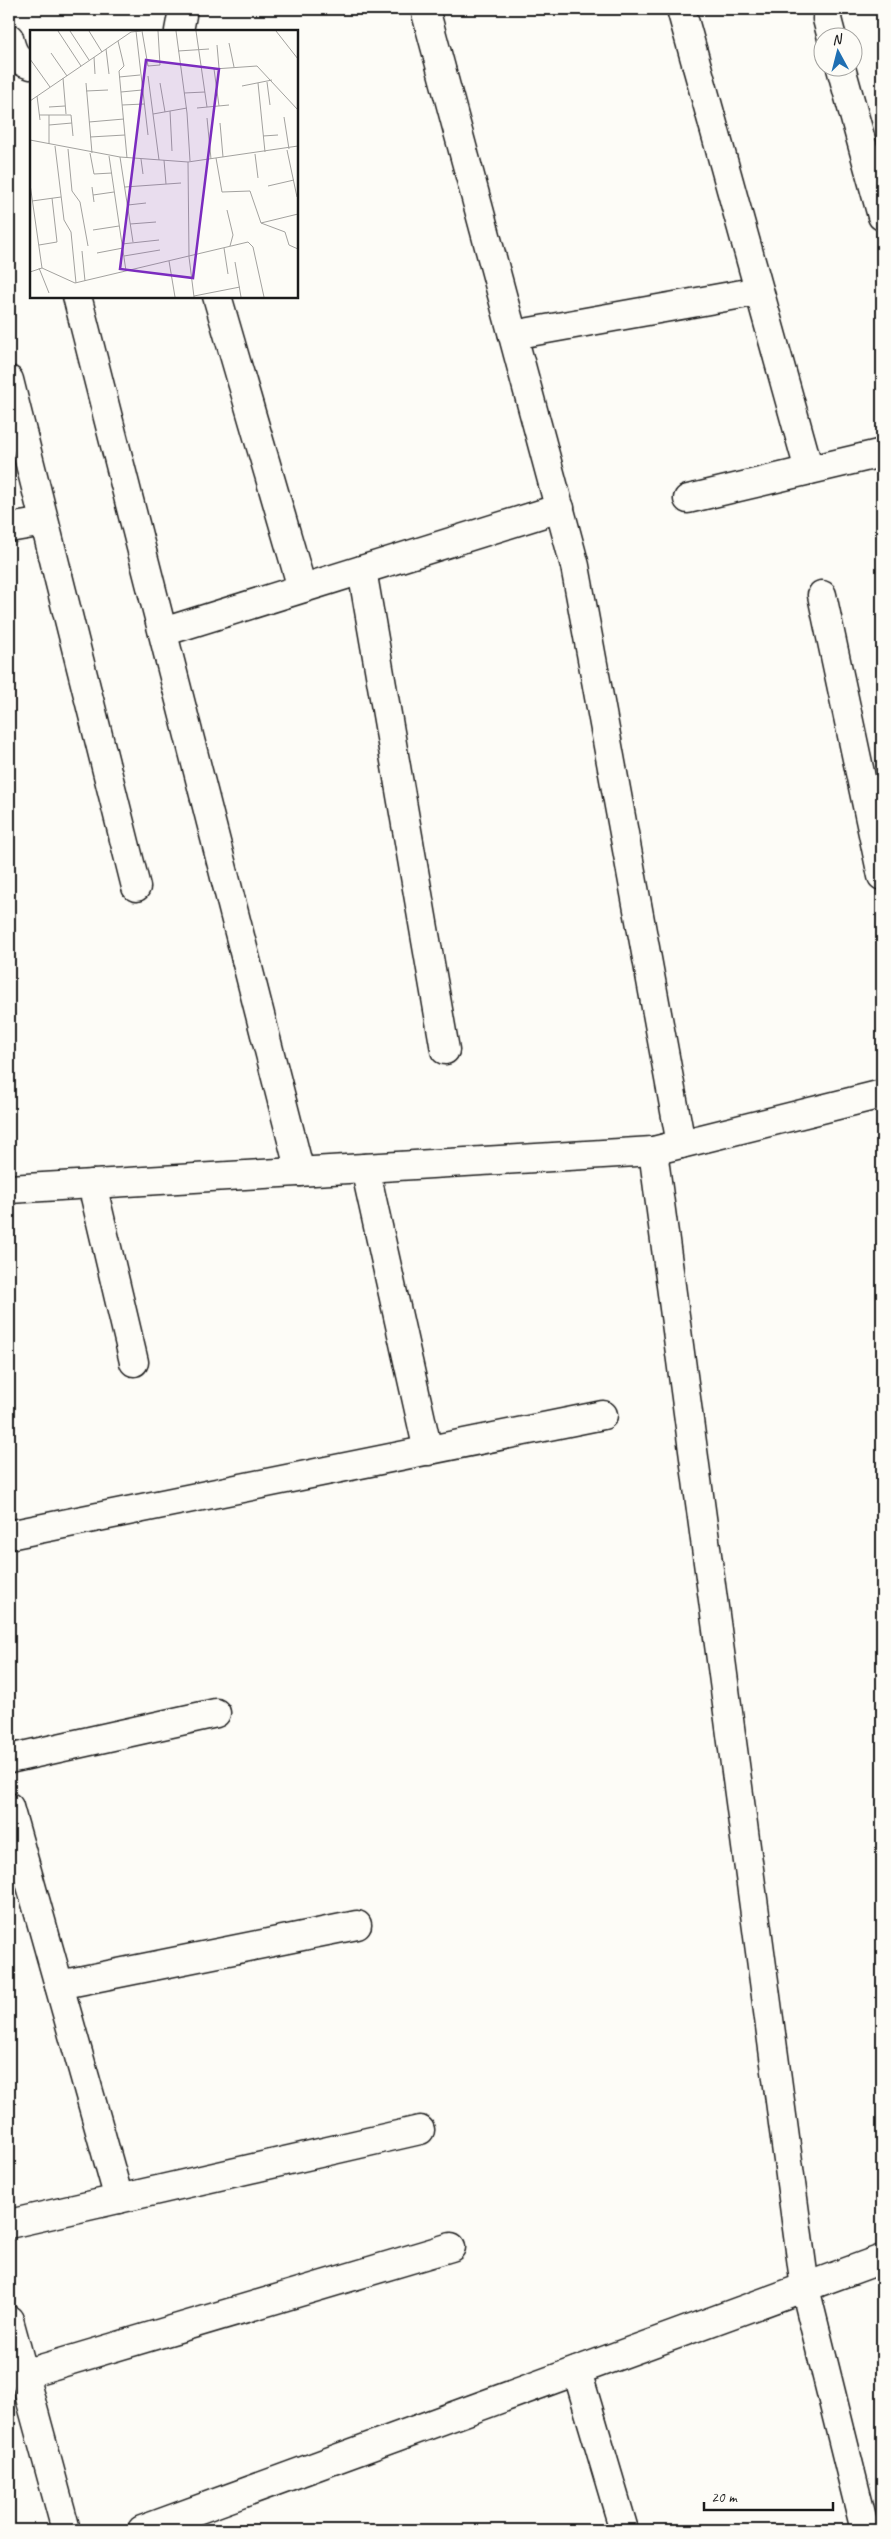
<svg xmlns="http://www.w3.org/2000/svg" width="891" height="2539" font-family="Caveat,sans-serif">
<style>
.lines{fill:none;stroke-linecap:round;stroke-linejoin:round}
.street-casing{stroke:#1c1c1c;stroke-width:31}
.street{stroke:#fdfcf7;stroke-width:28}
.inset-road{fill:none;stroke:#a3a29f;stroke-width:1}
.view{fill:#7b2cbf;fill-opacity:0.15;stroke:#7b2cbf;stroke-width:2.5}
.inset-edge{fill:none;stroke:#1c1c1c;stroke-width:2.5}
</style>
<rect width="100%" height="100%" fill="#fdfcf7"/>
<filter id="ink" filterUnits="userSpaceOnUse"><feTurbulence type="fractalNoise" baseFrequency=".02" numOctaves="2"/><feDisplacementMap in="SourceGraphic" scale="10" xChannelSelector="R" yChannelSelector="G"/><feConvolveMatrix kernelMatrix="1 2 1 2 8 2 1 2 1" color-interpolation-filters="sRGB"/></filter>
<g filter="url(#ink)">
<g class="lines">
<g class="street-casing">
<g id="street">
<path d="M425,9L575,566L681,1144"/>
<path d="M681,9L809,470"/>
<path d="M828,9L827,19L832,38"/>
<path d="M179,31L182,15L181,9"/>
<path d="M9,38C12,52 16,61 31,65"/>
<path d="M841,68L882,216"/>
<path d="M77,296L300,1172"/>
<path d="M217,296L302,588"/>
<path d="M513,335L759,291"/>
<path d="M9,380L136,887"/>
<path d="M688,499L882,453"/>
<path d="M9,528L44,522"/>
<path d="M362,570L445,1050"/>
<path d="M822,595L882,876"/>
<path d="M163,632L560,508"/>
<path d="M653,1151L805,2288L865,2530"/>
<path d="M365,1168L428,1451"/>
<path d="M92,1184L134,1362"/>
<path d="M9,1189L653,1151L882,1094"/>
<path d="M9,1535L603,1415"/>
<path d="M9,1759L216,1713"/>
<path d="M9,1807L119,2199"/>
<path d="M59,1985L357,1925"/>
<path d="M9,2224L420,2130"/>
<path d="M9,2320L66,2530"/>
<path d="M577,2371L624,2530"/>
<path d="M24,2374L451,2247"/>
<path d="M142,2530L882,2259"/>
</g>
</g>
<use href="#street" class="street"/>
</g>
</g>
<g transform="translate(30 30)">
<rect width="268" height="268" fill="#fdfcf7"/>
<path class="inset-road" d="M28,1L51,36M40,1L59,30M59,1L72,22M106,1L118,105M112,1L118,36L130,35L128,1M146,1L157,83L160,131M166,1L177,77M246,1L268,29M88,11L94,36L89,41L97,128M199,13L204,37M187,15L189,38M76,19L79,44M148,21L179,19M21,23L37,46M64,27L65,44M0,29L20,57M118,46L129,130M89,47L110,45M33,48L36,84M237,52L240,75M56,53L62,123M130,53L135,82M228,53L235,122M212,56L242,50M56,61L78,60M91,62L112,60M154,63L175,62M7,66L10,90M0,71L101,2L111,1M92,75L114,74M189,76L184,39L227,36L268,80M19,77L35,76M167,78L199,75M140,81L142,121M123,84L157,78M9,85H41L43,106M19,85V114M254,87L259,119M177,88L181,129M59,92L94,89M190,93L193,127M19,95L42,93M233,106L248,105M60,107L95,105M0,110L90,127L158,132L268,116M25,116L34,190L41,202L46,253M38,119L42,161L50,172L58,216M257,120L267,167M60,123L64,144L82,143M225,124L228,148M79,126L96,241M90,127L103,212M186,128L192,162L220,161L231,193L255,202L259,215L268,219M111,129L113,144M134,130L136,154M158,132L159,227L164,267M0,154L12,238M238,156L264,150M62,157L64,172M95,157L151,153M63,165L84,162M2,171L31,167M98,175L116,173M197,180L203,205L200,216M231,193L268,184M100,194L126,192M63,200L89,196M92,214L129,210M9,215L27,212L22,168M194,218L198,244M52,221L55,251M67,223L93,218M94,226L130,220M139,231L145,267M205,232L211,267M9,238L19,263M0,242L12,238L45,253L218,212L223,217L234,267M164,266L210,257"/>
<path class="view" d="M116,30L189,39L163,248L90,239Z"/>
<rect width="268" height="268" class="inset-edge"/>
</g>
<rect width="891" height="2539" fill="none" stroke="#fdfcf7" stroke-width="30"/>
<rect x="15" y="15" width="861" height="2509" fill="none" stroke="#1c1c1c" stroke-width="2" filter="url(#ink)"/>
<g transform="translate(838 52) rotate(353)"><circle r="24" fill="#fdfcf7" stroke="#a3a29f"/>
<path d="M0-4L9 19L0 12L-9 19Z" fill="#1f6fb2"/>
<text y="-8" font-size="14" font-weight="bold" text-anchor="middle" fill="#1c1c1c">N</text>
</g>
<path d="M704 2502v8h129v-8" fill="none" stroke="#1c1c1c" stroke-width="2.5"/>
<text x="711" y="2502" font-size="15" fill="#1c1c1c" stroke="#fdfcf7" stroke-width="4" paint-order="stroke">20 m</text>
</svg>
